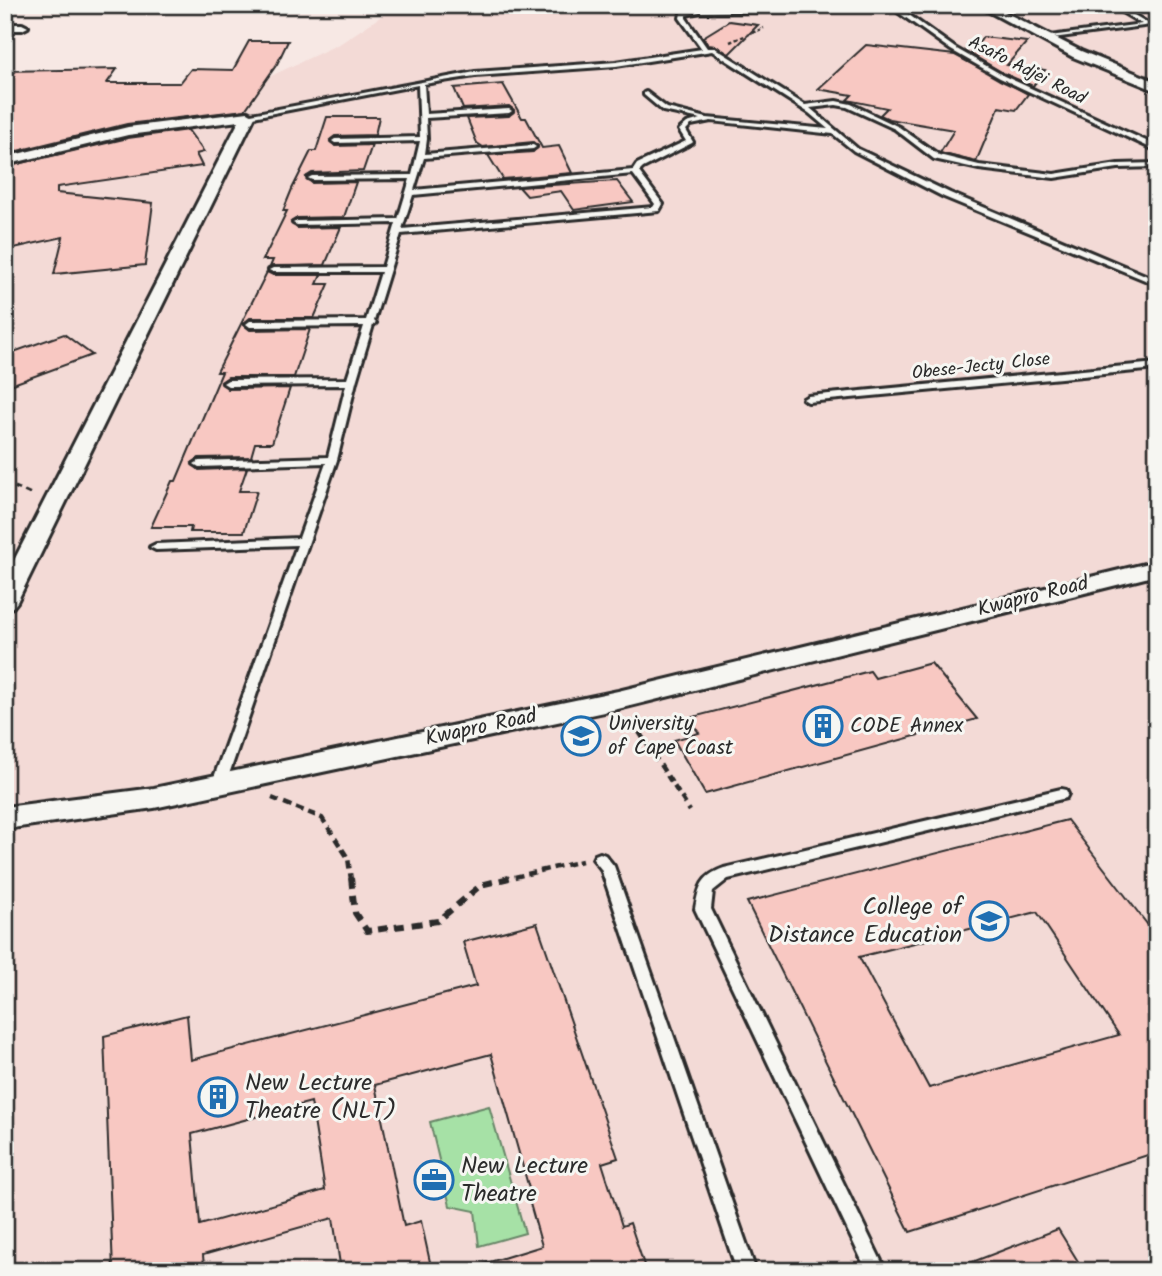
<svg xmlns="http://www.w3.org/2000/svg" width="1162" height="1276" font-family="Kalam,sans-serif">
<style>
.built{fill:#f3dad6}
.green{fill:#a6e1a6;stroke:#688668;stroke-width:2}
.building{fill:#f8c8c2;stroke:#2b2b2b;stroke-width:2;fill-rule:evenodd}
.lines{fill:none;stroke-linecap:round;stroke-linejoin:round}
.lane-casing{stroke:#2b2b2b;stroke-width:6}
.street-casing{stroke:#2b2b2b;stroke-width:6}
.path-far3{stroke:#2b2b2b;stroke-width:2.5;stroke-dasharray:3.5 2.5;stroke-linecap:butt}
.path-far2{stroke:#2b2b2b;stroke-width:3.5;stroke-dasharray:6 4.5;stroke-linecap:butt}
.path-far1{stroke:#2b2b2b;stroke-width:4.5;stroke-dasharray:8 5;stroke-linecap:butt}
.path{stroke:#2b2b2b;stroke-width:6;stroke-dasharray:10 7;stroke-linecap:butt}
.lane{fill:#f6f6f2;fill-rule:evenodd}
.street{fill:#f6f6f2;fill-rule:evenodd}
.labels{text-anchor:middle;dominant-baseline:central;stroke-width:6;stroke-linejoin:round;paint-order:stroke}
.far-street-label{font-size:18px;fill:#2b2b2b;stroke:#f6f6f2}
.street-label{font-size:21px;fill:#2b2b2b;stroke:#f6f6f2}
.poi-label{font-size:21px;fill:#2b2b2b;stroke:#f6f6f2;text-anchor:start}
.near-poi-label{font-size:24px;fill:#2b2b2b;stroke:#f6f6f2;text-anchor:start}
</style>
<rect width="100%" height="100%" fill="#f7e8e4"/>
<filter id="ink" filterUnits="userSpaceOnUse"><feTurbulence type="fractalNoise" baseFrequency=".0143" numOctaves="2"/><feDisplacementMap in="SourceGraphic" scale="14" xChannelSelector="R" yChannelSelector="G"/><feConvolveMatrix kernelMatrix="1 2 1 2 8 2 1 2 1" color-interpolation-filters="sRGB"/></filter>
<g filter="url(#ink)">
<path class="built" d="M398,5H1157V1271H5V201L341,43Z"/>
<path class="green" d="M489,1106L525,1233L479,1246L475,1211L450,1206L430,1122Z"/>
<g class="building">
<path d="M729,21L758,25L729,54L716,46L708,45L703,37Z"/>
<path d="M983,37L1027,42L1007,65L1045,70L1033,86L1005,74L971,54Z"/>
<path d="M249,41H288L277,64L245,110L127,124L5,154V71L117,69L107,83H180L191,69L233,70Z"/>
<path d="M866,45L955,55L1028,94L1016,110L999,107L976,162L940,153L954,130L889,119L880,115L887,108L847,100L852,95L818,89Z"/>
<path d="M503,84L522,118H526L542,148L559,146L572,173L503,179L488,155L533,152L538,146L533,142L483,147L477,143L467,118L509,116L514,110L509,106L463,109L454,88Z"/>
<path d="M327,117H379L375,135L335,136L330,140L335,146L372,145L363,171L312,173L306,177L312,183L356,182L344,217L297,218L291,222L297,228L341,227L325,265L270,267L273,260H263L287,211H283L292,189L311,151H316Z"/>
<path d="M188,130L204,152L196,154L202,166L57,187V193L153,203L145,265L54,274L63,237L5,250V167L128,138Z"/>
<path d="M617,181L633,202L574,210L561,191L527,196L519,187Z"/>
<path d="M267,272L273,275H321L317,284H329L314,318H250L243,324L250,330L310,329L294,377H228L221,382L228,389L290,388L272,443H255L251,457L199,458L192,463L199,470L247,468L239,491H257L244,532H190L191,527H151L172,481H176L222,372H217Z"/>
<path d="M64,334L92,355L5,387V355Z"/>
<path d="M931,663L977,719L705,794L674,740L699,733L689,718L870,671L875,678Z"/>
<path d="M1067,820L1157,937V1152L910,1232L747,902ZM1037,912L1119,1035L929,1088L859,957Z"/>
<path d="M537,923L618,1158L602,1163L622,1226L630,1223L646,1271H480V1265L542,1246L527,1193L530,1192L491,1054L375,1085L404,1226L421,1221L432,1271H341L333,1218L203,1255L204,1267L190,1271H113L104,1036L187,1015L191,1060L476,986L463,942ZM311,1102L325,1190L200,1225L192,1134Z"/>
<path d="M1058,1229L1084,1271H955L954,1269Z"/>
</g>
<g class="lines">
<g class="lane-casing">
<g id="lane">
<path d="M986,5L984,8L902,10L955,48L1004,76L1157,146V151L1000,78L951,50L895,10L700,12L686,15V18L707,48H715L805,105L836,101L851,104L899,127L939,155L979,165L1054,174L1118,164L1157,163V167L1118,168L1054,178L979,169L934,159L895,129L847,107L836,105L810,108L858,149L879,159L950,193L1157,280V285L944,197L854,151L833,134L711,121L691,125L686,130L693,142L692,143L643,168L639,172L663,204L659,211L401,234L374,321L376,323L373,325L356,382L337,460L226,783L224,787H214L212,783L297,545L156,550L150,547L156,544L299,538L326,463L199,467L194,464L199,461L328,457L346,385L228,386L223,383L228,380L347,379L364,326L250,327L246,324L250,321L366,320L381,272H273L269,270L273,268L383,267L396,223L297,225L293,223L297,221L398,219L410,179L312,180L308,178L312,176L412,175L420,141L335,143L332,141L335,139L420,137L418,85L248,118L245,116L246,115L475,72L616,62L702,49L680,18L681,13L700,8ZM712,51L809,113L828,129L707,118L667,108L646,92L644,93V95L663,111L701,119L687,123L679,130L686,141L637,164L633,170L414,190L424,158L533,149L536,147L533,145L425,154L427,139L426,118L509,113L512,111L509,109L426,114L424,84L475,76L616,66ZM633,174L655,204L653,207L402,229L413,195Z"/>
<path d="M1110,5H1117L1151,25L1045,39L1042,37L1142,24Z"/>
<path d="M1157,363V369L808,402L803,399L808,396Z"/>
<path d="M1061,789L1066,790L1068,794L1066,798L728,879L713,891L711,909L886,1271H867L695,909C699,887 701,876 724,868Z"/>
<path d="M600,853L605,855L614,866L756,1271H737L601,869L593,859L595,855Z"/>
</g>
</g>
<g class="street-casing">
<g id="street">
<path d="M977,5H991L1081,51L1157,82V91L1073,57Z"/>
<path d="M5,24H22L28,27L22,30H5Z"/>
<path d="M248,112L255,116L17,602L13,607L5,609V578L239,121L128,135L5,165V157L128,127Z"/>
<path d="M1157,561V575L618,709L154,808L5,829V807L154,788L618,691Z"/>
</g>
</g>
<path class="path-far3" d="M730,42L764,28"/>
<path class="path-far2" d="M5,483L31,494"/>
<g class="path-far1">
<path d="M632,721L690,811"/>
<path d="M272,798L322,818L348,858L351,880"/>
<path d="M502,880L582,861"/>
</g>
<path class="path" d="M351,878L355,913L367,931L438,921L481,885L509,878"/>
<use href="#lane" class="lane"/>
<use href="#street" class="street"/>
</g>
</g>
<defs>
<g id="building-ring" transform="scale(2.0125)"><circle r="9.5" fill="#f6f6f2" stroke="#1f6fb2" stroke-width="1.5"/><path d="M-4-6H4V6H1V3H-1V6H-4ZM-2.5-4.3h1.7v1.8h-1.7ZM.8-4.3h1.7v1.8H.8ZM-2.5-1h1.7V.8h-1.7ZM.8-1h1.7V.8H.8Z" fill="#1f6fb2"/></g>
<g id="university-ring" transform="scale(2.0125)"><circle r="9.5" fill="#f6f6f2" stroke="#1f6fb2" stroke-width="1.5"/><path d="M0-5L7-2L0 1L-7-2ZM-4 1L0 2.5L4 1V4Q0 6-4 4Z" fill="#1f6fb2"/></g>
<g id="school-ring" transform="scale(2.0125)"><circle r="9.5" fill="#f6f6f2" stroke="#1f6fb2" stroke-width="1.5"/><path d="M0-5L7-2L0 1L-7-2ZM-4 1L0 2.5L4 1V4Q0 6-4 4Z" fill="#1f6fb2"/></g>
<g id="office-ring" transform="scale(2.0125)"><circle r="9.5" fill="#f6f6f2" stroke="#1f6fb2" stroke-width="1.5"/><path d="M-6-3h4V-5.5h4V-3h4V5H-6ZM-1-4.5V-3h2v-1.5ZM-6 0V1H6V0Z" fill="#1f6fb2"/></g>
</defs>
<g fill-rule="evenodd">
<use href="#building-ring" x="823" y="726"/>
<use href="#university-ring" x="581" y="736"/>
<use href="#school-ring" x="989" y="921"/>
<use href="#building-ring" x="218" y="1097"/>
<use href="#office-ring" x="434" y="1180"/>
</g>
<g class="labels">
<g class="far-street-label">
<text transform="translate(1027 71) rotate(27)">Asafo Adjei Road</text>
<text transform="translate(981 367) rotate(-6)">Obese-Jecty Close</text>
</g>
<g class="street-label">
<text transform="translate(1033 597) rotate(-14)">Kwapro Road</text>
<text transform="translate(481 728) rotate(-12)">Kwapro Road</text>
</g>
<g class="poi-label">
<text x="608" y="724">University<tspan x="608" dy="24">of Cape Coast</tspan></text>
<text x="850" y="726">CODE Annex</text>
</g>
<g class="near-poi-label">
<text x="962" y="907" text-anchor="end">College of<tspan x="962" dy="28">Distance Education</tspan></text>
<text x="245" y="1083">New Lecture<tspan x="245" dy="28">Theatre (NLT)</tspan></text>
<text x="461" y="1166">New Lecture<tspan x="461" dy="28">Theatre</tspan></text>
</g>
</g>
<rect width="1162" height="1276" fill="none" stroke="#f6f6f2" stroke-width="28"/>
<rect x="14" y="14" width="1134" height="1248" fill="none" stroke="#2b2b2b" stroke-width="2.5" filter="url(#ink)"/>
</svg>
